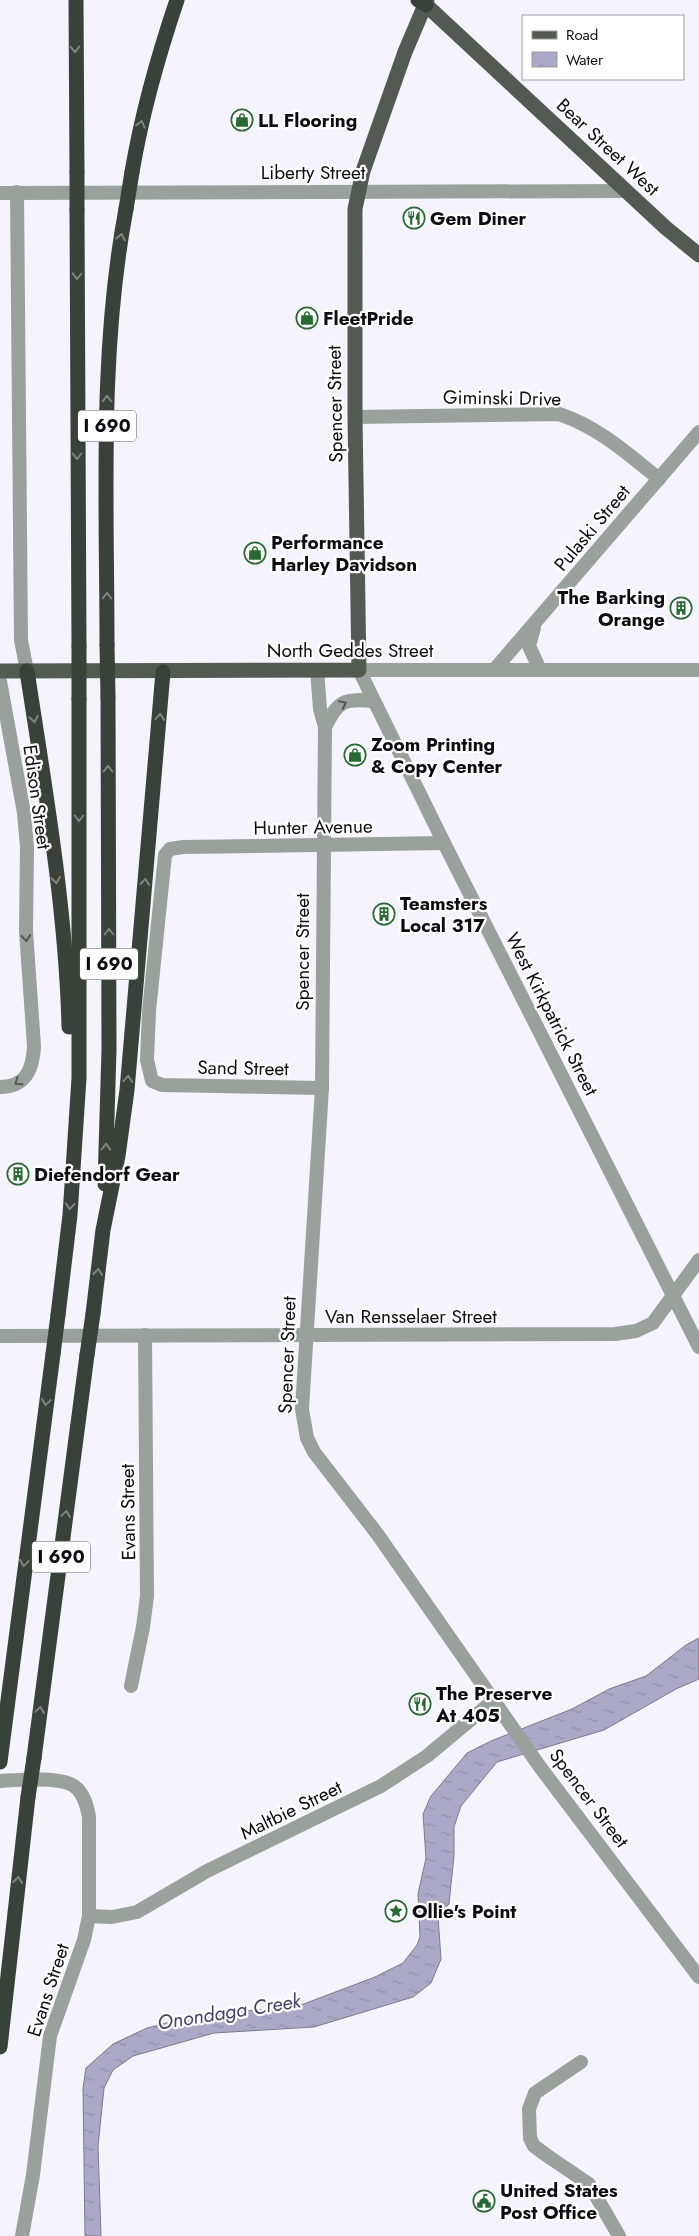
<svg xmlns="http://www.w3.org/2000/svg" width="699" height="2236" font-family="Jost,sans-serif">
<style>
.water{fill:url(#water-ripples);stroke:#7c7990}
.lines{fill:none;stroke-linecap:round;stroke-linejoin:round}
.minor{stroke:#9aa09b;stroke-width:14}
.major{stroke:#525a52;stroke-width:15}
.highway{stroke:#394239;stroke-width:15}
.highway-bridge{stroke:#394239;stroke-width:15}
.oneway{stroke:#7e847e}
.oneway2{stroke:#545656}
.labels{text-anchor:middle;dominant-baseline:central;stroke-width:4.5;stroke-linejoin:round;paint-order:stroke}
.shield{fill:#fff;stroke:#565558;stroke-width:1}
.shield-label{font-size:18px;font-weight:bold;fill:#0d0c11}
.poi-label{font-size:19px;font-weight:bold;fill:#0d0c11;stroke:#fff;text-anchor:start}
.street-label{font-size:19px;fill:#0d0c11;stroke:#fff}
.water-label{font-size:20px;font-style:italic;fill:#463d69;stroke:#fff}
</style>
<defs>
<pattern id="water-ripples" width="26" height="14" patternUnits="userSpaceOnUse" patternTransform="scale(1.25)"><rect width="26" height="14" fill="#aca8c7"/><path d="M2 4q2-2 4 0t4 0M15 11q2-2 4 0t4 0" fill="none" stroke="#938faa"/></pattern>
</defs>
<rect width="100%" height="100%" fill="#f5f4fd"/>
<path class="water" d="M699,1638V1679L676,1689L604,1730L497,1762L461,1806L454,1827V1855L449,1904L438,1917L441,1959L431,1983L413,1997L314,2027L214,2033L133,2056L113,2070L104,2088L98,2146L101,2236H85L83,2088L86,2068L113,2044L147,2028L207,2013L293,2008L375,1977L403,1963L417,1945L420,1937L418,1894L426,1858L423,1814L431,1796L467,1753L491,1741L572,1709L609,1689L646,1676L686,1645Z"/>
<g class="lines">
<g class="minor">
<path d="M17,192L21,640L27,671"/>
<path d="M0,193L626,191"/>
<path d="M355,417L559,414C598,427 627,453 659,479"/>
<path d="M534,628L529,646L540,670"/>
<path d="M317,670L320,709L325,727L322,1088L302,1409L307,1438L314,1452L378,1535L540,1767L699,1977"/>
<path d="M494,670L699,432"/>
<path d="M699,670H359L444,843L699,1347"/>
<path d="M0,681L24,813L27,847L26,931L34,1046C33,1069 26,1087 0,1087"/>
<path d="M325,727C338,701 344,698 373,701"/>
<path d="M322,1088L162,1085L152,1081L147,1060L149,1011L165,855L170,849L183,847L444,843"/>
<path d="M0,1336L615,1334L636,1331L653,1323L699,1260"/>
<path d="M131,1686L143,1627L147,1596L145,1335"/>
<path d="M0,1781C18,1780 59,1776 74,1786C84,1793 87,1806 89,1817V1916L84,1940L50,2036L33,2175L22,2236"/>
<path d="M89,1916L112,1917L137,1912L207,1871L381,1786L427,1756L493,1701"/>
<path d="M581,2062L535,2093L529,2109L530,2138L534,2146L549,2157L589,2184L619,2236"/>
</g>
<g class="major">
<path d="M426,5L666,228L699,255"/>
<path d="M0,671L359,670L355,417V209L363,171L405,52L427,0"/>
</g>
<g class="highway">
<path d="M76,0L77,172"/>
<path d="M418,0L426,5"/>
<path d="M132,172C142,113 158,56 177,0"/>
<path d="M77,210L79,646"/>
<path d="M107,645C107,500 99,352 126,209"/>
<path d="M27,671C45,789 66,908 69,1027"/>
<path d="M105,1184L109,1050L108,697"/>
<path d="M93,1314L103,1230L118,1156L127,1090L163,672"/>
<path d="M58,1315L70,1215L79,1078V699"/>
<path d="M34,1758L87,1355"/>
<path d="M0,1762L53,1354"/>
<path d="M0,2047L28,1797"/>
</g>
<g class="highway-bridge">
<path d="M77,172V210"/>
<path d="M126,209L132,172"/>
<path d="M107,645L108,697"/>
<path d="M79,646V699"/>
<path d="M53,1354L58,1315"/>
<path d="M87,1355L93,1314"/>
<path d="M28,1797L34,1758"/>
</g>
</g>
<defs><path id="oneway-chevron" d="M-2-3.5L2.5 0L-2 3.5" fill="none" stroke-width="1.6" stroke-linecap="round" stroke-linejoin="round" transform="scale(1.25)"/></defs>
<g class="oneway">
<use href="#oneway-chevron" transform="translate(75 49) rotate(89)"/>
<use href="#oneway-chevron" transform="translate(141 124) rotate(-76)"/>
<use href="#oneway-chevron" transform="translate(121 237) rotate(-79)"/>
<use href="#oneway-chevron" transform="translate(77 276) rotate(91)"/>
<use href="#oneway-chevron" transform="translate(107 399) rotate(-90)"/>
<use href="#oneway-chevron" transform="translate(77 456) rotate(90)"/>
<use href="#oneway-chevron" transform="translate(107 596) rotate(-90)"/>
<use href="#oneway-chevron" transform="translate(160 717) rotate(-85)"/>
<use href="#oneway-chevron" transform="translate(34 719) rotate(81)"/>
<use href="#oneway-chevron" transform="translate(108 769) rotate(-90)"/>
<use href="#oneway-chevron" transform="translate(79 818) rotate(90)"/>
<use href="#oneway-chevron" transform="translate(56 880) rotate(83)"/>
<use href="#oneway-chevron" transform="translate(145 882) rotate(-85)"/>
<use href="#oneway-chevron" transform="translate(109 932) rotate(-90)"/>
<use href="#oneway-chevron" transform="translate(128 1079) rotate(-85)"/>
<use href="#oneway-chevron" transform="translate(106 1147) rotate(-88)"/>
<use href="#oneway-chevron" transform="translate(70 1206) rotate(94)"/>
<use href="#oneway-chevron" transform="translate(98 1272) rotate(-83)"/>
<use href="#oneway-chevron" transform="translate(46 1402) rotate(98)"/>
<use href="#oneway-chevron" transform="translate(66 1514) rotate(-82)"/>
<use href="#oneway-chevron" transform="translate(24 1563) rotate(98)"/>
<use href="#oneway-chevron" transform="translate(40 1710) rotate(-82)"/>
<use href="#oneway-chevron" transform="translate(18 1880) rotate(-83)"/>
</g>
<g class="oneway2">
<use href="#oneway-chevron" transform="translate(343 704) rotate(-26)"/>
<use href="#oneway-chevron" transform="translate(26 938) rotate(85)"/>
<use href="#oneway-chevron" transform="translate(18 1082) rotate(145)"/>
</g>
<defs>
<g id="shop-ring" transform="scale(1.125)"><circle r="9.5" fill="#fff" stroke="#296932" stroke-width="1.5"/><path d="M-5-2.5h2.3a2.7 3.5 0 0 1 5.4 0H5L5.5 6h-11ZM-1.5-2.5h3a1.5 2.3 0 0 0-3 0Z" fill="#296932"/></g>
<g id="restaurant-ring" transform="scale(1.125)"><circle r="9.5" fill="#fff" stroke="#296932" stroke-width="1.5"/><path d="M-5-6h1v4h1v-4h1v4h1v-4h1v5L-1.5 .5V6h-2V.5L-5-1ZM5-6V6H3V1.5H1.5Q1.5-4 5-6Z" fill="#296932"/></g>
<g id="building-ring" transform="scale(1.125)"><circle r="9.5" fill="#fff" stroke="#296932" stroke-width="1.5"/><path d="M-4-6H4V6H1V3H-1V6H-4ZM-2.5-4.3h1.7v1.8h-1.7ZM.8-4.3h1.7v1.8H.8ZM-2.5-1h1.7V.8h-1.7ZM.8-1h1.7V.8H.8Z" fill="#296932"/></g>
<g id="sight-ring" transform="scale(1.125)"><circle r="9.5" fill="#fff" stroke="#296932" stroke-width="1.5"/><path d="M0-6L1.8-2.2L6-1.7L2.9 1.2L3.7 5.4L0 3.3L-3.7 5.4L-2.9 1.2L-6-1.7L-1.8-2.2Z" fill="#296932"/></g>
<g id="civic-ring" transform="scale(1.125)"><circle r="9.5" fill="#fff" stroke="#296932" stroke-width="1.5"/><path d="M-.6-6.5H3V-4.5H.6V-3L4-1V1h2V6H-6V1h2V-1L-.6-3ZM-1.2 2.5V6h2.4V2.5Z" fill="#296932"/></g>
</defs>
<g fill-rule="evenodd">
<use href="#shop-ring" x="242" y="120"/>
<use href="#restaurant-ring" x="414" y="218"/>
<use href="#shop-ring" x="307" y="318"/>
<use href="#shop-ring" x="255" y="553"/>
<use href="#building-ring" x="681" y="608"/>
<use href="#shop-ring" x="355" y="755"/>
<use href="#building-ring" x="384" y="914"/>
<use href="#building-ring" x="18" y="1174"/>
<use href="#restaurant-ring" x="420" y="1704"/>
<use href="#sight-ring" x="396" y="1911"/>
<use href="#civic-ring" x="484" y="2201"/>
</g>
<g class="labels">
<g class="shield">
<rect x="78" y="410.5" width="58" height="31" rx="4"/>
<rect x="80" y="948.5" width="58" height="31" rx="4"/>
<rect x="32" y="1541.5" width="58" height="31" rx="4"/>
</g>
<g class="shield-label">
<text x="107" y="426">I 690</text>
<text x="109" y="964">I 690</text>
<text x="61" y="1557">I 690</text>
</g>
<g class="poi-label">
<text x="258" y="120">LL Flooring</text>
<text x="430" y="218">Gem Diner</text>
<text x="323" y="318">FleetPride</text>
<text x="271" y="542">Performance<tspan x="271" dy="22">Harley Davidson</tspan></text>
<text x="665" y="597" text-anchor="end">The Barking<tspan x="665" dy="22">Orange</tspan></text>
<text x="371" y="744">Zoom Printing<tspan x="371" dy="22">&amp; Copy Center</tspan></text>
<text x="400" y="903">Teamsters<tspan x="400" dy="22">Local 317</tspan></text>
<text x="34" y="1174">Diefendorf Gear</text>
<text x="436" y="1693">The Preserve<tspan x="436" dy="22">At 405</tspan></text>
<text x="412" y="1911">Ollie's Point</text>
<text x="500" y="2190">United States<tspan x="500" dy="22">Post Office</tspan></text>
</g>
<g class="street-label">
<text transform="translate(608 147) rotate(43)">Bear Street West</text>
<text x="313" y="172">Liberty Street</text>
<text transform="translate(502 398) rotate(1)">Giminski Drive</text>
<text transform="translate(335 404) rotate(-91)">Spencer Street</text>
<text transform="translate(592 528) rotate(-50)">Pulaski Street</text>
<text x="350" y="650">North Geddes Street</text>
<text transform="translate(37 797) rotate(82)">Edison Street</text>
<text transform="translate(313 827) rotate(-1)">Hunter Avenue</text>
<text transform="translate(302 952) rotate(-90)">Spencer Street</text>
<text transform="translate(552 1014) rotate(63)">West Kirkpatrick Street</text>
<text transform="translate(243 1068) rotate(1)">Sand Street</text>
<text x="411" y="1316">Van Rensselaer Street</text>
<text transform="translate(287 1355) rotate(-88)">Spencer Street</text>
<text transform="translate(128 1512) rotate(-91)">Evans Street</text>
<text transform="translate(589 1798) rotate(53)">Spencer Street</text>
<text transform="translate(291 1810) rotate(-26)">Maltbie Street</text>
<text transform="translate(48 1990) rotate(-72)">Evans Street</text>
</g>
<g class="water-label">
<text transform="translate(229 2012) rotate(-9)">Onondaga Creek</text>
</g>
</g>
<rect x="522" y="15" width="162" height="65" fill="#ffffff" stroke="#9e9ea0"/>
<rect x="532" y="31" width="25" height="8" fill="#525a52" stroke="#9e9ea0"/>
<text x="566" y="40" font-size="15" fill="#0d0c11">Road</text>
<rect x="532" y="52" width="25" height="15" fill="url(#water-ripples)" stroke="#9e9ea0"/>
<text x="566" y="65" font-size="15" fill="#0d0c11">Water</text>
</svg>
